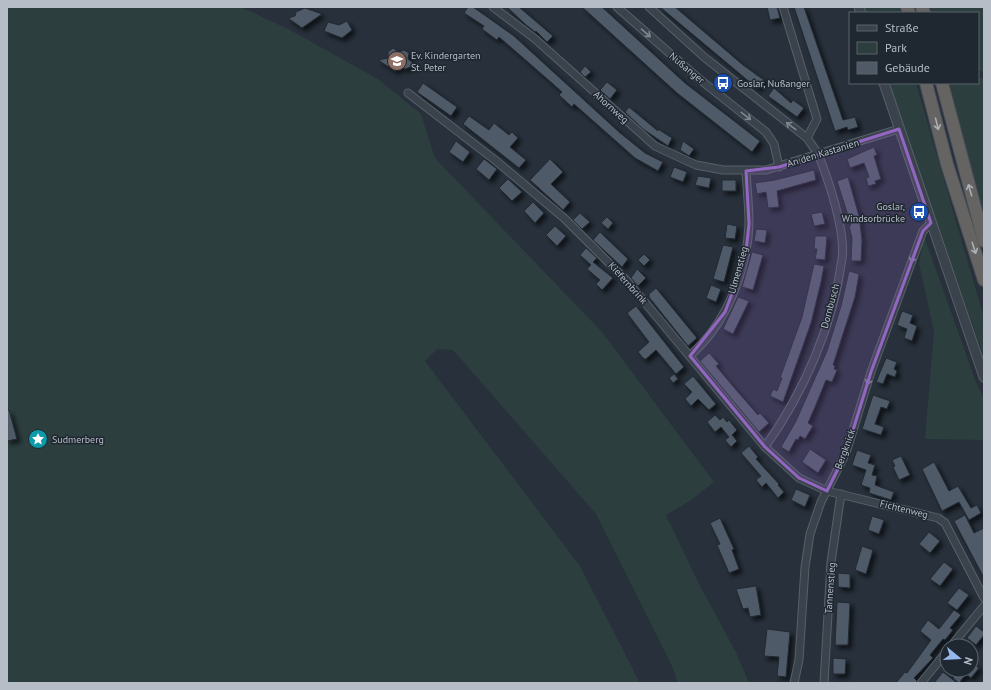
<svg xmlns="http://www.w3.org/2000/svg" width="991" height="690" font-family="'PT Sans',sans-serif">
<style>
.green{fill:#2c3e3e}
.building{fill:#505a67;stroke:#212933;filter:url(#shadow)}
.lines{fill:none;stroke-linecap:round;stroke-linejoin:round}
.minor-casing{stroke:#58606a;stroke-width:9}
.tertiary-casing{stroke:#58606a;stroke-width:11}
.trunk-casing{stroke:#454d57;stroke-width:14}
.minor{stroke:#3a424c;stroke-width:7}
.tertiary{stroke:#3a424c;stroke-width:9}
.trunk{stroke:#656462;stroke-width:12}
.oneway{stroke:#7e8690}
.oneway2{stroke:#aab0b8}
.marked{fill:#9366c2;fill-opacity:0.2;stroke:#9366c2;stroke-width:3;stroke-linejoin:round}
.labels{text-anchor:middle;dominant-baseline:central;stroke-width:3;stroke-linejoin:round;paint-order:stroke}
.poi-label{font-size:10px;fill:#b6bdc7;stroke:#1f2731;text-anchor:start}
.street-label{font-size:10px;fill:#b6bdc7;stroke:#1f2731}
</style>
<defs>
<filter id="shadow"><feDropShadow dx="3.5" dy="3.5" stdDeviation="2" flood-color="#0009"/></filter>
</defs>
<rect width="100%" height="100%" fill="#27303b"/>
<g class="green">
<path d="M7,7H241L292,31L378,79L421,114L435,158L602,332L714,482L690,501L666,515L699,584L736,652L749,683H678L671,664L596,514L453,350L437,349L425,361L580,566L640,683H7Z"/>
<path d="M863,7H900L901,13H865Z"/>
<path d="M928,7H984V72L978,70V13H930Z"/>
<path d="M978,77L984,79V213L946,83H978Z"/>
<path d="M888,83H916L984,318V357Z"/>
<path d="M924,236L977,385L984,398V440L925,439L934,331L919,264Z"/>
</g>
<g class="building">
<path d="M468,7H473L514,36L619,132L645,153L663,162L658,171L635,158L574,104L572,107L559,95L562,92L545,77L499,37L497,40L482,29L484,26L464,13Z"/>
<path d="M507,7H519L553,36L547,42L536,31L535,32L525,24Z"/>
<path d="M582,7H602L685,83L760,141L752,152L677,93Z"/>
<path d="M660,7H675L743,65L764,80L758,89Z"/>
<path d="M767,7H777L780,18L770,20Z"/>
<path d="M794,7H804L843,120L855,117L858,127L848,130L847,127L835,131Z"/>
<path d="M305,8L322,14L302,28L288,18L295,16L296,12Z"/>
<path d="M347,21L352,30L342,38L324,31L328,22L339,25Z"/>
<path d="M393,48L399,52L404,50L409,53L408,59L416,65L405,69L402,67L395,71L378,60L388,58V52Z"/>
<path d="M585,66L591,72L585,77L580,72Z"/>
<path d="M607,82L617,90L610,99L600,90Z"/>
<path d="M423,83L457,107L451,116L417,92Z"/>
<path d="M774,88L791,103L793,100L804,108L797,117L768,96Z"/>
<path d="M629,107L658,131V129L672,138L668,146L643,129L625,112Z"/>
<path d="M469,116L489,130L494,123L509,135L512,132L518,138L510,147L526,160L519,168L463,124Z"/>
<path d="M456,141L470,152L463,162L449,152Z"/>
<path d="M683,141L694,149L689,156L680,150Z"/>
<path d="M874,147L877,155L874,156L881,179L875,181L876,184L868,186L866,178L869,177L864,163L850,168L847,159Z"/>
<path d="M484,159L497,169L489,180L476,169Z"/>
<path d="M550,159L563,172L551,184L570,202L563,210L530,180Z"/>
<path d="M674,167L687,172L683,182L670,177Z"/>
<path d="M814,170L816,180L777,191L779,207L768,208L766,192L757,194L755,183L775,180Z"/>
<path d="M698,176L711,178L709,188L695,185Z"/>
<path d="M848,177L859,216L862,240L861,261H851L852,238L849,226L851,225L837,181Z"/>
<path d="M508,179L522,192L512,201L499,188Z"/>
<rect x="722" y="180" width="14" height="11"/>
<path d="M533,202L544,213L535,223L524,211Z"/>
<path d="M822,212L825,224L814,226L811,214Z"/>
<path d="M580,213L590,222L582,229L573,220Z"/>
<path d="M607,217L613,223L608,229L601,223Z"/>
<path d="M727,224L737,226L735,239L725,238Z"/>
<path d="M555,226L566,236L557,246L546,235Z"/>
<path d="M756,229L767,230L765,243L754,241Z"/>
<path d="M600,232L628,259L622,267L593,240Z"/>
<path d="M815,236H827L825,260L815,259L817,249H814Z"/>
<path d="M723,245L733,247L724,282L713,279Z"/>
<path d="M586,248L597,258L593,262L613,278L602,290L596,284L600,280L587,269L591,265L580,255Z"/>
<path d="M752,252L763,255L753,290L742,287Z"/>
<path d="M644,254L650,260L644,266L638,260Z"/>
<path d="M814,264L824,266L821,282L811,323L783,402L770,396L773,389L777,391L782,378H780L802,317Z"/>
<path d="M637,269L646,278L638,286L631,278Z"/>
<path d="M849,271L859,274L855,297L833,365L835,366L834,369L837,370L832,382L826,380L815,407L808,423L813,426L805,439L800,436L798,440L796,439L789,452L781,447L796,421L827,351L841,306Z"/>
<path d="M711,285L721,289L716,302L706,298Z"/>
<path d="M656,288L697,338L688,346L649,297V294Z"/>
<path d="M738,297L749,301L733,334L723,329Z"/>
<path d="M636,306L684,367L676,374L656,350L646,359H644L638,352L649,342L627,313Z"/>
<path d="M902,311L913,315L910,323L917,326L912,341L904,338L907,329L897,325Z"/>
<path d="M709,353L719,364L716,366L737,391L758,415L760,413L769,423L759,432L700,361Z"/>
<path d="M886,358L897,362L894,369L897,371L895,377L887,374L883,384L876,382Z"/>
<path d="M674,374L678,379L673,383L669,378Z"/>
<path d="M693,376L716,404L709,410L698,399L691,406L685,399L692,392L684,384Z"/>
<path d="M873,395L890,401L887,409L881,407L875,424L884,427L881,435L862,429Z"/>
<path d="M9,410L17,439L7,441V411Z"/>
<path d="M715,415L720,420L723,417L727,422L729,420L737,430L732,435L737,441L731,447L725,440L729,437L721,427L715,432L707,422Z"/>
<path d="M749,446L758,457L756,459L779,484L778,485L784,492L778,498L766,483L762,487L756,480L761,476L741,453Z"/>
<path d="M810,449L826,460L818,473L802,462Z"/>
<path d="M857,450L871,455L868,463L875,465L872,475L877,476L875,485L894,492L891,500L869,493L870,488L861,485L866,470L852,465Z"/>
<path d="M901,456L910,475L899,480L893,467L895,466L892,460Z"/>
<path d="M934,462L949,491L958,486L971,508L977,505L981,513L969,520L959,502L942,511L922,469Z"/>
<path d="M796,489L810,495L805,507L791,500Z"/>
<path d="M965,515L974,533L984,528V578L954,521Z"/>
<path d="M872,516L884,520L879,534L868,530Z"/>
<path d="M720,518L734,549L732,550L739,569L729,573L717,545L720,544L710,523Z"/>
<path d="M929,532L940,541L930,553L919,544Z"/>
<path d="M862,546L873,550L866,574L855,570Z"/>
<path d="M944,562L953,569L940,586L930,579Z"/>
<path d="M838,573L850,574V588L838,587Z"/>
<path d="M756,586L761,615L750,617L748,608L743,609L736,589Z"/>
<path d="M959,588L969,595L957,610L947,603Z"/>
<path d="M837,602L850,603L848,645H835Z"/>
<path d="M954,610L961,615L950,628L953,630L945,640L943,639L930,655L933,658L914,678L917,681L916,683H896L905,672L907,673L931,640L920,631L928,620L939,629Z"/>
<path d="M976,626L984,632V635L976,645L967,638Z"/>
<path d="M767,629L790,632L786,677L777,676L779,657L764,656Z"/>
<path d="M833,658L846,659L845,674H833Z"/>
<path d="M971,662L979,668L971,678L966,674L959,683L953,678L959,670H971Z"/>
<path d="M943,672L957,683H934Z"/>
</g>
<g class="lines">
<g class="minor-casing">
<g id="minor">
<path d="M493,7L534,38L655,146L696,165L723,170H766L899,129"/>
<path d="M617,7L698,78L766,132L774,144L779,167"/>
<path d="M649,7L704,57L807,138C811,144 816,150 819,156C829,182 846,232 842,259C833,326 804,392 765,447"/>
<path d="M783,7L817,119L807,138"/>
<path d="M408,93L495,160L564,218L628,282L765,447L799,478L827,491L938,518L945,523L984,598"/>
<path d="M690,356C697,349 705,341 711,333C733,304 748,261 749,224C749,206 747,189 746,171"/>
<path d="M951,646L984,606"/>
<path d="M794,683L799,660L805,567L810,534L821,502L846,453L871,372L923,231L931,223"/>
<path d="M824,683L831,562L841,494"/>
<path d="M921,683L947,651"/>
</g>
</g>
<g class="tertiary-casing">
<g id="tertiary">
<path d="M859,7L861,13"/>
<path d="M884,83L984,377"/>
</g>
</g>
<g class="trunk-casing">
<g id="trunk">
<path d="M907,7L909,13"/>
<path d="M922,7L924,13"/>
<path d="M926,83L947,164L984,280"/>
<path d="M942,83L984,241"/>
</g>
</g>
<use href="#minor" class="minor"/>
<use href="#tertiary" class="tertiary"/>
<use href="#trunk" class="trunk"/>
</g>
<defs><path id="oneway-shaft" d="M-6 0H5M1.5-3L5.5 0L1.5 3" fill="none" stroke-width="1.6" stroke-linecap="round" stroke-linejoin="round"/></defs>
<g class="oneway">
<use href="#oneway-shaft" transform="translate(646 33) rotate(41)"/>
<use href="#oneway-shaft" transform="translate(746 116) rotate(38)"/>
<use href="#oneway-shaft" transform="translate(791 126) rotate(-143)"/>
<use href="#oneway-shaft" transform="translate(913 257) rotate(110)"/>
<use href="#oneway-shaft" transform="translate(869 379) rotate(108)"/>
</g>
<g class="oneway2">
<use href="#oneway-shaft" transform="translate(937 124) rotate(76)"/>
<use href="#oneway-shaft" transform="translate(970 190) rotate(-106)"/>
<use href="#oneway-shaft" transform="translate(974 248) rotate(72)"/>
</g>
<path class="marked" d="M899,129L931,223L923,231L871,372L846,453L827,491L799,478L765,447L690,356L725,312L736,283L746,251L749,224L746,171L779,167Z"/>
<defs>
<g id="school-disc" transform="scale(1)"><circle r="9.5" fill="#8d6e63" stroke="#1f2731"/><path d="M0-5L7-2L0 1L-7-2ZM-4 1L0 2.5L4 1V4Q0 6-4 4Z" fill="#fff"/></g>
<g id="bus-disc" transform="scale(1)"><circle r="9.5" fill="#1a4fb4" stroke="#1f2731"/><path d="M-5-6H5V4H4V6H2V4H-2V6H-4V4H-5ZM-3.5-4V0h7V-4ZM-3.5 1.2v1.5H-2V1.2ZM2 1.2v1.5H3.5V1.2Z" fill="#fff"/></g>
<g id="sight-disc" transform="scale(1)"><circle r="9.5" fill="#0f9aa8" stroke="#1f2731"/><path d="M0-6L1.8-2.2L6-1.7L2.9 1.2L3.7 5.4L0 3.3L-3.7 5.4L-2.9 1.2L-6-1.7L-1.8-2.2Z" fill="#fff"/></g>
</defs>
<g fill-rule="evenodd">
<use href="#school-disc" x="397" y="61"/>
<use href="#bus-disc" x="723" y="83"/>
<use href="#bus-disc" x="919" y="212"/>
<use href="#sight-disc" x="38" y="439"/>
</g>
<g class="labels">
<g class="poi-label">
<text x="411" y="55">Ev. Kindergarten<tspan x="411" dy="12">St. Peter</tspan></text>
<text x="737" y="83">Goslar, Nußanger</text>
<text x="905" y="206" text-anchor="end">Goslar,<tspan x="905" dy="12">Windsorbrücke</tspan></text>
<text x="52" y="439">Sudmerberg</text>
</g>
<g class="street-label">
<text transform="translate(687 68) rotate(40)">Nußanger</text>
<text transform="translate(611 107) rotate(42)">Ahornweg</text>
<text transform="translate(823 153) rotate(-17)">An den Kastanien</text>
<text transform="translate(738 270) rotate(-74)">Ulmenstieg</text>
<text transform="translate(628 283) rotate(48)">Kiefernbrink</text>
<text transform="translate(830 306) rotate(-75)">Dornbusch</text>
<text transform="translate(845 449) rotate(-70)">Bergknick</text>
<text transform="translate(904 509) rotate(14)">Fichtenweg</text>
<text transform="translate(830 588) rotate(-86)">Tannenstieg</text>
</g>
</g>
<rect width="991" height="690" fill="none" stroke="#b6bdc7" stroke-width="16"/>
<rect x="849" y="12" width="130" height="72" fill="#1f2731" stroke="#5b636d"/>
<rect x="857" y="25" width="20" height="6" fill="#3a424c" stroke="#5b636d"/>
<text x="885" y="32" font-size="12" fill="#b6bdc7">Straße</text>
<rect x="857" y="42" width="20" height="12" fill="#2c3e3e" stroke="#5b636d"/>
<text x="885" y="52" font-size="12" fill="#b6bdc7">Park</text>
<rect x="857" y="62" width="20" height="12" fill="#505a67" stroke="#5b636d"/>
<text x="885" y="72" font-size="12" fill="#b6bdc7">Gebäude</text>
<g transform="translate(959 658) rotate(108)"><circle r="19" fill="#1f2731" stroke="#5b636d"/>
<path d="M0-3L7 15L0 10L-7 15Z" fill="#96b9ec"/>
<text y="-6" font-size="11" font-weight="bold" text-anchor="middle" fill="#b6bdc7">N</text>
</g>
</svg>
